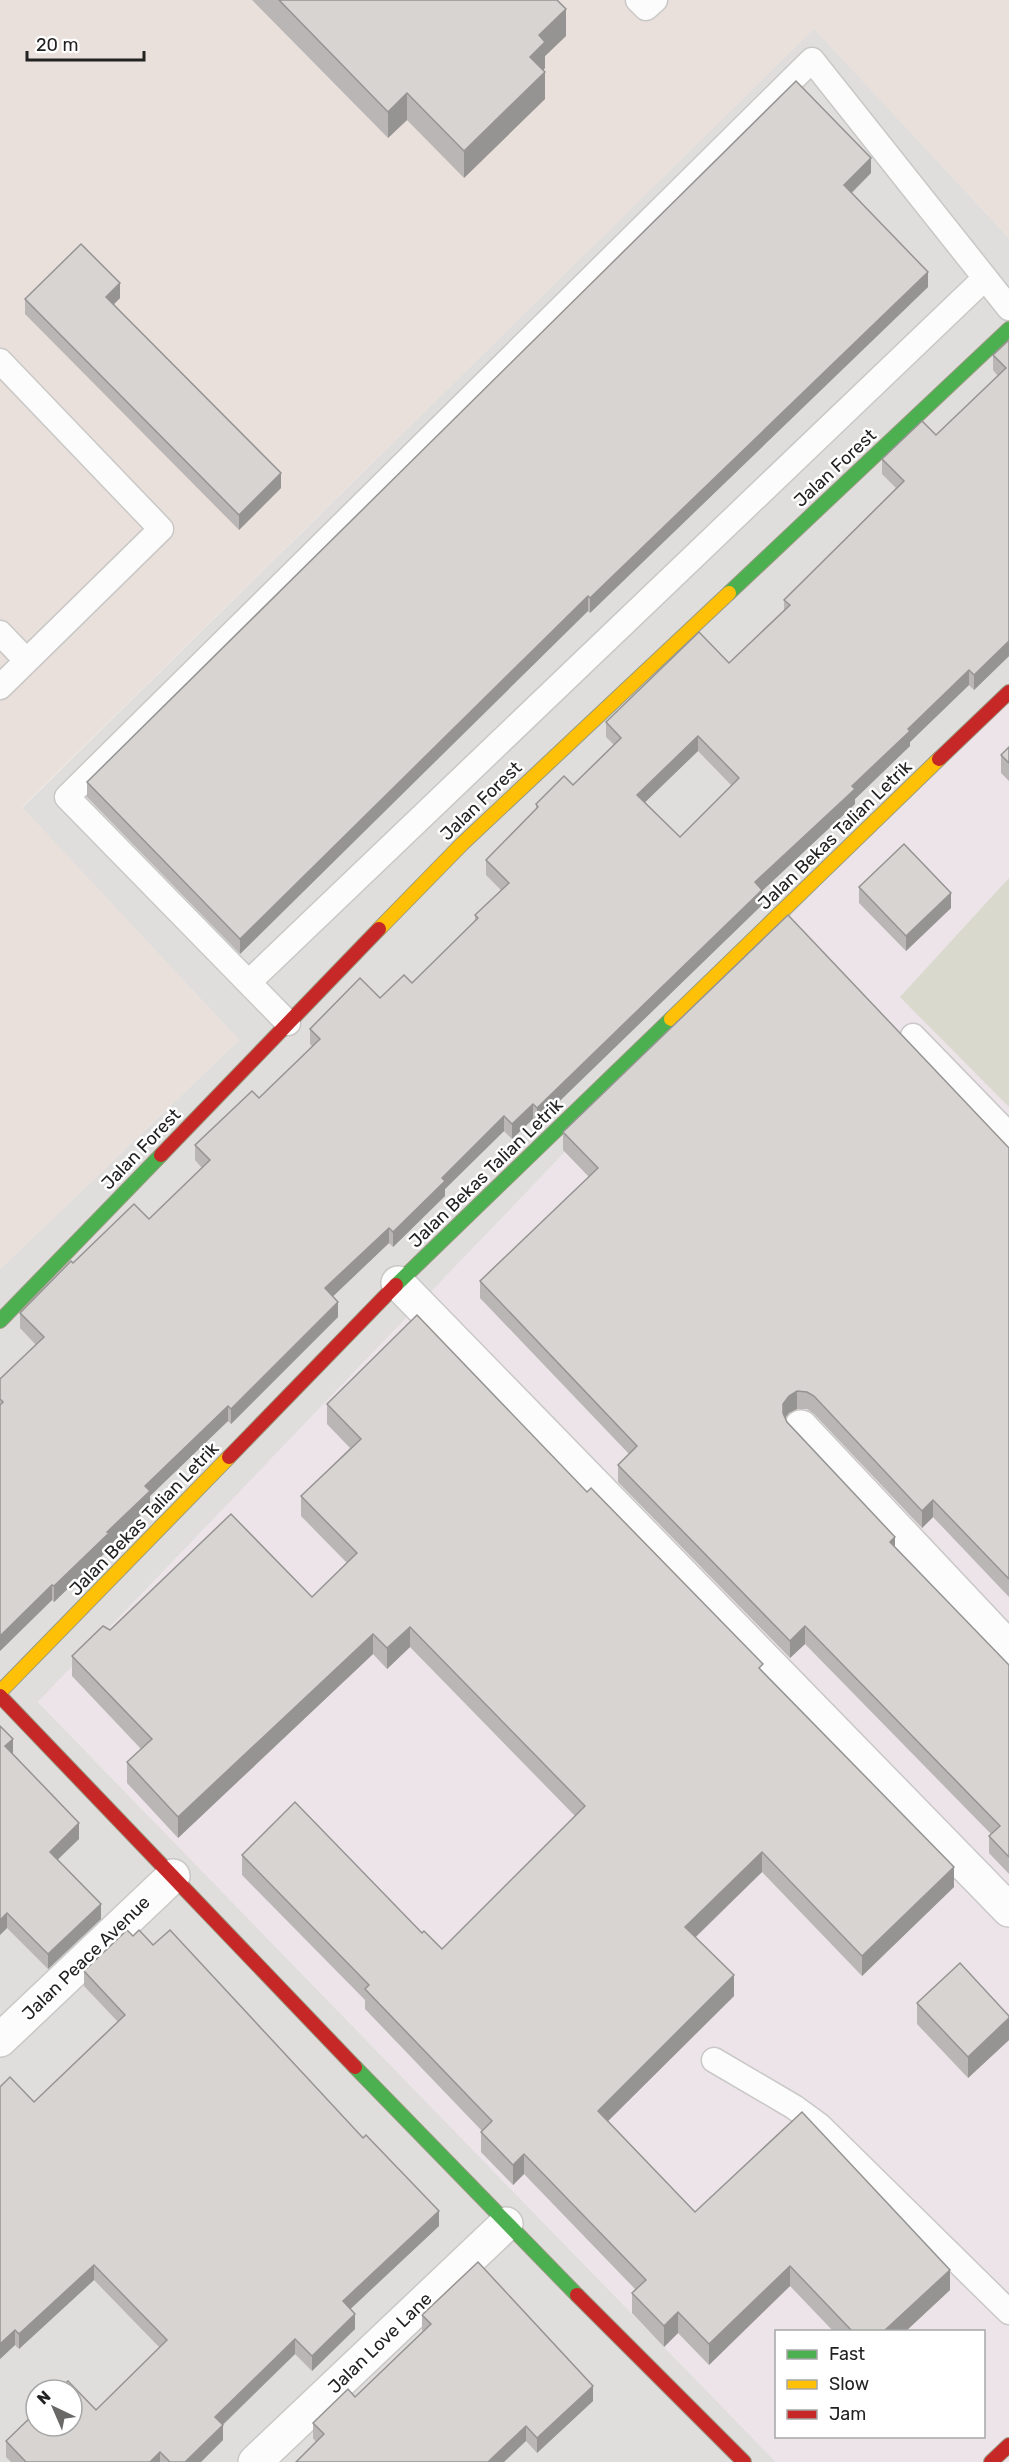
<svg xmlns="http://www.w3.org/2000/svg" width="1009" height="2462" font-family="Rubik,sans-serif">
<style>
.residential{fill:#dfdedc;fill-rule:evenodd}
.industrial{fill:#ede4e9;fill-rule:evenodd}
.military{fill:#eae0db}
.construction{fill:#d9d9cd}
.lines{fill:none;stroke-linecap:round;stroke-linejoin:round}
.lane-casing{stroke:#c9c8c7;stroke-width:27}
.street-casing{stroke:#c9c8c7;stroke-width:36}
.fast-casing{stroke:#999a82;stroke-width:16}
.slow-casing{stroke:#999a82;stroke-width:16}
.jam-casing{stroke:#999a82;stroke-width:16}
.lane{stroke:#fdfcfc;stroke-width:24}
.street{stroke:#fdfcfc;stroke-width:33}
.fast{stroke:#4caf50;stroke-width:14}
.slow{stroke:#ffc107;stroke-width:14}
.jam{stroke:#c62828;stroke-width:14}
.wall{fill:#b9b6b5;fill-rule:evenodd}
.shaded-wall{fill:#969493}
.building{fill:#d7d4d2;stroke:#969493;stroke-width:1.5;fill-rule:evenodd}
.labels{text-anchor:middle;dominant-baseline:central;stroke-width:5;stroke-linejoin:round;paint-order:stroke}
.street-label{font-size:18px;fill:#222;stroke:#fff}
</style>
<rect width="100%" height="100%" fill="#f0eeeb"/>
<path class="residential" d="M814,28L1009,238V692L38,1702L776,2462H0V1269L239,1040L22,808ZM36,2390H72V2426H36Z"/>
<path class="industrial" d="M1009,692V2462H776L38,1702L944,756ZM776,2332H984V2436H776Z"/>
<path class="military" d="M0,0H1009V238L814,29L22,807L239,1040L0,1269Z"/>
<path class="construction" d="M1009,878V1107L900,997Z"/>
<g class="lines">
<g class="lane-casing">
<g id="lane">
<path d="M638,0L646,8L655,0"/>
<path d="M0,361L161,529L0,687"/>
<path d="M0,633L26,660"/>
<path d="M249,982L985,278"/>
<path d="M288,1023L67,797L812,60L1009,308"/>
<path d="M913,1036L1009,1135"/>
<path d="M714,2060L794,2107L820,2126L1009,2312"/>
</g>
</g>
<g class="street-casing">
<g id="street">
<path d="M398,1283L1009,1910"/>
<path d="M801,1427L1009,1648"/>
<path d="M0,2040L173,1876"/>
<path d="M255,2462L506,2224"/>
</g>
</g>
<g class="fast-casing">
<g id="fast">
<path d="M729,593L1009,329"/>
<path d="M396,1285L671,1019"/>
<path d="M0,1321L161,1155"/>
<path d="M355,2067L577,2295"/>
</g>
</g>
<g class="slow-casing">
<g id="slow">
<path d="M379,929L462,844L729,593"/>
<path d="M671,1019L939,759"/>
<path d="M0,1692L229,1457"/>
</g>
</g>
<g class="jam-casing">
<g id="jam">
<path d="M939,759L1009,692"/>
<path d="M161,1155L379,929"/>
<path d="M229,1457L396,1285"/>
<path d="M0,1696L355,2067"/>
<path d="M577,2295L744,2462"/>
<path d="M991,2462L1009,2445"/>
</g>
</g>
<use href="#lane" class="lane"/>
<use href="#street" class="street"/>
<use href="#fast" class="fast"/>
<use href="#slow" class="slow"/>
<use href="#jam" class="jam"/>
</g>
<g class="wall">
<path d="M252,0H557L566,36L545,56V68L543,71L545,99L464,178L407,120L388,138Z"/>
<path d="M871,173L852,193L928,287L590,613L588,611L240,954L87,797V782Z"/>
<path d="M120,298L114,304L281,488L239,530L25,314V299Z"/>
<path d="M1009,340V656L974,690L969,685L910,742V746L855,799V804L762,891V905L537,1123L533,1119L512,1139L504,1131L445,1189V1196L393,1247L389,1243L333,1296L338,1317L231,1424L228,1421L150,1496V1506L109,1546V1549L54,1602L52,1600L0,1651V1379L36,1345L20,1328V1313L73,1263L149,1219L202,1168L195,1160V1145L259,1098L313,1047L310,1044V1029L412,983L475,921V915L501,890L486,875V860L536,810V804L573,785L614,745L606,737V722L729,663L784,611V600L896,488L882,474V459L936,435L998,376L993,370V355ZM698,751L732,786L680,837L645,802Z"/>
<path d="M1009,747V781L1001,773V755Z"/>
<path d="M859,887L951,908L906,951L859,903Z"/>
<path d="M563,1132L1009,1148V1597L933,1517L922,1528L814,1414L807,1409H797L789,1413L785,1418L787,1422L895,1548L1009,1665V1874L989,1853V1836L991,1834L805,1644L790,1658L618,1482V1465L629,1454L480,1298V1281L589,1177L563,1150Z"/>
<path d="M327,1404L587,1492L763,1672L954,1887L862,1976L762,1872L696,1937L734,1996L608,2121L695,2212L950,2290L906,2331H833L790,2286L709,2365L678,2333L664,2347L632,2313V2293L635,2289L524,2174L513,2185L481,2152V2132L482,2131L365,2009V2000L242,1875V1855L422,1933L442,1949L575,1816L410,1647L387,1669L373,1654L178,1838L127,1783V1762L141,1749L72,1676V1656L110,1630L312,1597L347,1563L301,1516V1496L350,1448L327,1424Z"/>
<path d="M13,1754L79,1839L57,1860L101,1919L48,1969L7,1928L0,1935Z"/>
<path d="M133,1936L153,1945L439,2226L350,2309L355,2329L312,2371L295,2354L223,2425V2440L201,2462H11L6,2457V2441L96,2410L160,2348L94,2280L19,2349L15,2345L0,2359V2087L34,2102L118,2022L84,1986V1971Z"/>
<path d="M917,2003L1009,2016V2040L968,2078L917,2024Z"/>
<path d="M422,2315L593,2401L537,2453L526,2441L316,2442L313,2438V2423L355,2397L423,2331L422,2330Z"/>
</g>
<g class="shaded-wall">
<path d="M566,9V36L545,56V68L530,84V57L539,35Z"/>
<path d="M545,72V99L464,178V151Z"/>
<path d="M407,93V120L388,138V112Z"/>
<path d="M871,158V173L844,200V185Z"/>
<path d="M928,272V287L590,613V598Z"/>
<path d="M120,283V298L106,312V297Z"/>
<path d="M281,473V488L239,530V515Z"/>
<path d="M588,596V611L240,954V939Z"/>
<path d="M1009,641V656L974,690V675Z"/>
<path d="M969,670V685L910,742V746L855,799V804L762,891V905L537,1123V1108L755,882L852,786L908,729Z"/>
<path d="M698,736V751L637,810V795Z"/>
<path d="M951,893V908L906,951V936Z"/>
<path d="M533,1104V1119L512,1139V1124Z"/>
<path d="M504,1116V1131L445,1189V1196L393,1247V1232L442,1178Z"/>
<path d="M389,1228V1243L325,1304V1288Z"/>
<path d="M338,1302V1317L231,1424V1409Z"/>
<path d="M797,1391V1409L789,1413L783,1421V1431V1404L789,1396Z"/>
<path d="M228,1406V1421L150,1496V1506L109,1546V1549L54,1602V1586L107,1532L145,1486Z"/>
<path d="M933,1500V1517L922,1528V1511Z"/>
<path d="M895,1537V1554L890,1542Z"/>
<path d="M52,1585V1600L0,1651V1636Z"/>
<path d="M805,1626V1644L790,1658V1641Z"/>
<path d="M410,1627V1647L387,1669V1648Z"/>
<path d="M373,1634V1654L178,1838V1817Z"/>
<path d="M13,1739V1754L5,1746Z"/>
<path d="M79,1823V1839L50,1867V1852Z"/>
<path d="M762,1852V1872L685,1947V1927Z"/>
<path d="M954,1867V1887L862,1976V1956Z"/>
<path d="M101,1904V1919L48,1969V1954Z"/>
<path d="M7,1913V1928L0,1935V1920Z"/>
<path d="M734,1975V1996L598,2131V2111Z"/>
<path d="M1009,2018V2040L968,2078V2057Z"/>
<path d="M524,2154V2174L513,2185V2165Z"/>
<path d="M439,2211V2226L343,2316V2301Z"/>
<path d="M94,2265V2280L19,2349V2334Z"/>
<path d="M790,2266V2286L709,2365V2344Z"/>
<path d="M950,2270V2290L906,2331H884Z"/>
<path d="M678,2312V2333L664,2347V2326Z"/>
<path d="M355,2314V2329L312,2371V2356Z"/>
<path d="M15,2330V2345L0,2359V2344Z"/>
<path d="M295,2339V2354L215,2432V2417Z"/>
<path d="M593,2386V2401L537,2453V2438Z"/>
<path d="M223,2425V2440L201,2462H185Z"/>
<path d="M526,2426V2441L504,2462H488Z"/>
<path d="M160,2452V2462H150Z"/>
</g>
<g class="building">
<path d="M279,0H557L566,9L539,35L545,42L530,57L545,72L464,151L407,93L388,112Z"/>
<path d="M796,81L871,158L844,185L928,272L590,598L588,596L240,939L87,782Z"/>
<path d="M81,244L120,283L106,297L281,473L239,515L25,299Z"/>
<path d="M1009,340V641L974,675L969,670L908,729L910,731L852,786L855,789L755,882L762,890L537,1108L533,1104L512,1124L504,1116L442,1178L445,1181L393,1232L389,1228L325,1288L338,1302L231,1409L228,1406L145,1486L150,1491L107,1532L109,1533L54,1586L52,1585L0,1636V1405L3,1402L0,1399V1379L44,1337L20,1313L71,1261L73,1263L134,1204L149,1219L210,1160L195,1145L252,1091L259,1098L320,1039L310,1029L360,978L380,998L404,975L412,983L478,918L475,915L509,883L486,860L538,807L536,804L564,776L573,785L621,738L606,722L699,632L729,663L790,605L784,600L904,481L882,459L922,421L936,435L1006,368L993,355ZM698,736L739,778L680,837L637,795Z"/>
<path d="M1009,747V763L1001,755Z"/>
<path d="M904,844L951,893L906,936L859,887Z"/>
<path d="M788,915L1009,1148V1579L933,1500L922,1511L814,1396L807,1392L797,1391L789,1396L783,1404V1413L787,1422L895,1537L890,1542L1009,1665V1857L989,1836L1000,1826L805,1626L790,1641L618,1465L637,1446L480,1281L598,1168L563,1132Z"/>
<path d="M417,1315L587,1492L591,1488L763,1664L759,1668L954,1867L862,1956L762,1852L685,1927L734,1975L598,2111L695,2212L802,2112L950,2270L884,2331H852L790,2266L709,2344L678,2312L664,2326L632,2293L646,2280L524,2154L513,2165L481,2132L492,2121L365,1989L369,1985L242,1855L295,1802L422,1933L424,1931L442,1949L585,1806L410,1627L387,1648L373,1634L178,1817L127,1762L152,1739L72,1656L103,1626L110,1630L231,1514L312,1597L357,1553L301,1496L361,1439L327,1404Z"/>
<path d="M0,1726L13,1739L5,1746L79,1823L50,1852L101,1904L48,1954L7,1913L0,1920Z"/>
<path d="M127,1930L133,1936L139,1930L153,1945L170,1930L363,2138L366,2135L439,2211L343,2301L355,2314L312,2356L295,2339L215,2417L223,2425L185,2462H170L160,2452L150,2462H26L6,2441L36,2412V2426H72V2390H58L68,2381L96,2410L167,2340L94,2265L19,2334L15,2330L0,2344V2087L10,2077L34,2102L125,2015L84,1971Z"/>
<path d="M960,1963L1009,2016V2018L968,2057L917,2003Z"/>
<path d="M478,2262L593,2386L537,2438L526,2426L488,2462H296L324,2434L313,2423L348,2389L355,2397L431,2324L422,2315Z"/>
</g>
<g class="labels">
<g class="street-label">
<text transform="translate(835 468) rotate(-43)">Jalan Forest</text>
<text transform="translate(481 801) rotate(-44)">Jalan Forest</text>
<text transform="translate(835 835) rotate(-44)">Jalan Bekas Talian Letrik</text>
<text transform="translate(141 1149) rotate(-46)">Jalan Forest</text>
<text transform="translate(486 1173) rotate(-44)">Jalan Bekas Talian Letrik</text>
<text transform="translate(144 1519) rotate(-46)">Jalan Bekas Talian Letrik</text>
<text transform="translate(86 1958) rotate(-44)">Jalan Peace Avenue</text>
<text transform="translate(380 2343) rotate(-44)">Jalan Love Lane</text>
</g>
</g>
<rect x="775" y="2330" width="210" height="108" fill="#ffffff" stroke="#a7a7a7" stroke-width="1.5"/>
<rect x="787" y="2350" width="30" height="9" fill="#4caf50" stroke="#a7a7a7" stroke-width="1.5"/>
<text x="829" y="2360" font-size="18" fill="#222222">Fast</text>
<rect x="787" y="2380" width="30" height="9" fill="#ffc107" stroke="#a7a7a7" stroke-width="1.5"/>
<text x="829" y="2390" font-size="18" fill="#222222">Slow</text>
<rect x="787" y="2410" width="30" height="9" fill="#c62828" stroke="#a7a7a7" stroke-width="1.5"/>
<text x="829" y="2420" font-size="18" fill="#222222">Jam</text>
<g transform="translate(54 2408) rotate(316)"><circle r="28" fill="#ffffff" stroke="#a7a7a7" stroke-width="1.5"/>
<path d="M0-4.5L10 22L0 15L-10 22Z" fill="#6a6968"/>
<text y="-9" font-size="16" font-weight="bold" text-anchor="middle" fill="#222222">N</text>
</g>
<path d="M27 51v9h117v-9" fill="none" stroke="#222222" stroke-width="3"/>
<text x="36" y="51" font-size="18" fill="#222222" stroke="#ffffff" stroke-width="4.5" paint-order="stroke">20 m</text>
</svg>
